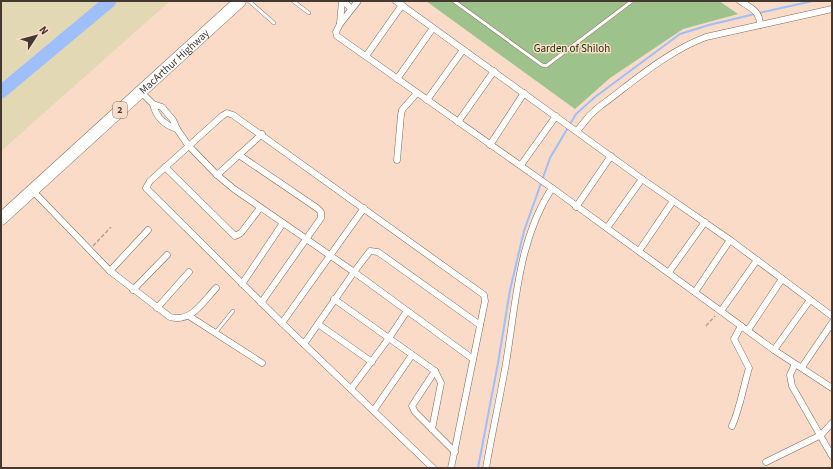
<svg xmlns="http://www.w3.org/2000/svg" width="833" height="469" font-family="'Source Sans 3',sans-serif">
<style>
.green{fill:#9dc28c}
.sand{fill:#e2d8b3}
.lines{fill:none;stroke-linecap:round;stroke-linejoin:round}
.stream{stroke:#9ebffc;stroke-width:2}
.river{stroke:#9ebffc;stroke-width:13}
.lane-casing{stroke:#806755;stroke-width:4}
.street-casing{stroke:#806755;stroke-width:7}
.highway-casing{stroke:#806755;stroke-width:13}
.path{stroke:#b8a192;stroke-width:1.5;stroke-dasharray:4 2;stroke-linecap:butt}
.lane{stroke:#fff;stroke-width:3}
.street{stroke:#fff;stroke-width:6}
.highway{stroke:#fff;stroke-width:12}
.labels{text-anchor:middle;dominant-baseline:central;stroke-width:3;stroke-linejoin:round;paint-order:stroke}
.shield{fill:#f9dbc8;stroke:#7a6a5e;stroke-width:1}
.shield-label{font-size:10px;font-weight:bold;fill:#443931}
.park-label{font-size:11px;fill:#153600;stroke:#f9dbc8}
.street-label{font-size:11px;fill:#443931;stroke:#f9dbc8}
</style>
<rect width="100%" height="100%" fill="#f9dbc8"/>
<path class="green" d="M426,1H719L738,14L683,29L610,78L575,109Z"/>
<path class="sand" d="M1,1H170L1,151Z"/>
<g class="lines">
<g class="stream">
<path d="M759,13L813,1"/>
<path d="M478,468L498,363L510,290L524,231L550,158L576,114L595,97L680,34L709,25L755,14"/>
</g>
<path class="river" d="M1,92L110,1"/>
<g class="lane-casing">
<g id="lane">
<path d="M249,1L274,23"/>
<path d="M293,1L309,13"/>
<path d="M454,1L542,65L546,66L632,1"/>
<path d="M215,333L233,311"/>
</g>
</g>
<g class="street-casing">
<g id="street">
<path d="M344,1L351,9"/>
<path d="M358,1L340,24L336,32L337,36L552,188L774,350L832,388"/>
<path d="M396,1L642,179L730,240L832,316"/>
<path d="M740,1C751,8 760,11 760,25"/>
<path d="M340,23L342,1"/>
<path d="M366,56L402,5"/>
<path d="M397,79L433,28"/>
<path d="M140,91L153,104L162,107L173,120L177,129L188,145L217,175L234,189L354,272L473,359"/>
<path d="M427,100L463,50"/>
<path d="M153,104C156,117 164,125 177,129"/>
<path d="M458,122L494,71"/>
<path d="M577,131L590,115L599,107C633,82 666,52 706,37L832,9"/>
<path d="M490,145L524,93"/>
<path d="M239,155L317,208L321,212V218L261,303"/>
<path d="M397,160L401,115L402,110L417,93"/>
<path d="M521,165L556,116"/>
<path d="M165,167L235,236L241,233L260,208"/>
<path d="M217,175L262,134"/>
<path d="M32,190L110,271L170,317C191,323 203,302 216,288"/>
<path d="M576,207L611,156"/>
<path d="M607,228L642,179"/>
<path d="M639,251L673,201"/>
<path d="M110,271L148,230"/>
<path d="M669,272L705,222"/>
<path d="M242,284L283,223"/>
<path d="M133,290L167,255"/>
<path d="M695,292L730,240"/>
<path d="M334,299L435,371L441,383L432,429"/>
<path d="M157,308L189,272"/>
<path d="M721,311L757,260"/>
<path d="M189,316L262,363"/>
<path d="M282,323L364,208"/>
<path d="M318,324L372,362"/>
<path d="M748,330L782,279"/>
<path d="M304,344L354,272L370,251L378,252L480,325"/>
<path d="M774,350L810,300"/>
<path d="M795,364L790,375L792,386L832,456"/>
<path d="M802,367L832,323"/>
<path d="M435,371L412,406L415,412L455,452"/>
<path d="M351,389L389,338L407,311"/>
<path d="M374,410L412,355"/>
<path d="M732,426C740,408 743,388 749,368L734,339L741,326"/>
<path d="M766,462L821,435L832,423"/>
<path d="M433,468L282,323L146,188L150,181L222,116L227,113L233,115L484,295L485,301L451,468"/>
<path d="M486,468C492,433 500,398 506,363C516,304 518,240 552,188"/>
</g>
</g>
<g class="highway-casing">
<g id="highway">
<path id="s1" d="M1,219L240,1"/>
</g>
</g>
<g class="path">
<path d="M93,246L111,227"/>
<path d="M706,326L715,316"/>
</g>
<use href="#lane" class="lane"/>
<use href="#street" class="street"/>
<use href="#highway" class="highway"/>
</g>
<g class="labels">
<rect class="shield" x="113" y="102" width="14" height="16" rx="3"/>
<g class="shield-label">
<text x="120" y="110">2</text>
</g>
<g class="park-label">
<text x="572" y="48">Garden of Shiloh</text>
</g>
<g class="street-label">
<text stroke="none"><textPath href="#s1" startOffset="234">MacArthur Highway</textPath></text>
</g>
</g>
<rect width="833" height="469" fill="none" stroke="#443931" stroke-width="4"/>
<g transform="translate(36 36) rotate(54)" stroke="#f9dbc8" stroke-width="3" paint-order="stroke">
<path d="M0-3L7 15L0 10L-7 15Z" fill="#443931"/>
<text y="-6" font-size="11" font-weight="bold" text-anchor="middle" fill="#443931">N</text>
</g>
</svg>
